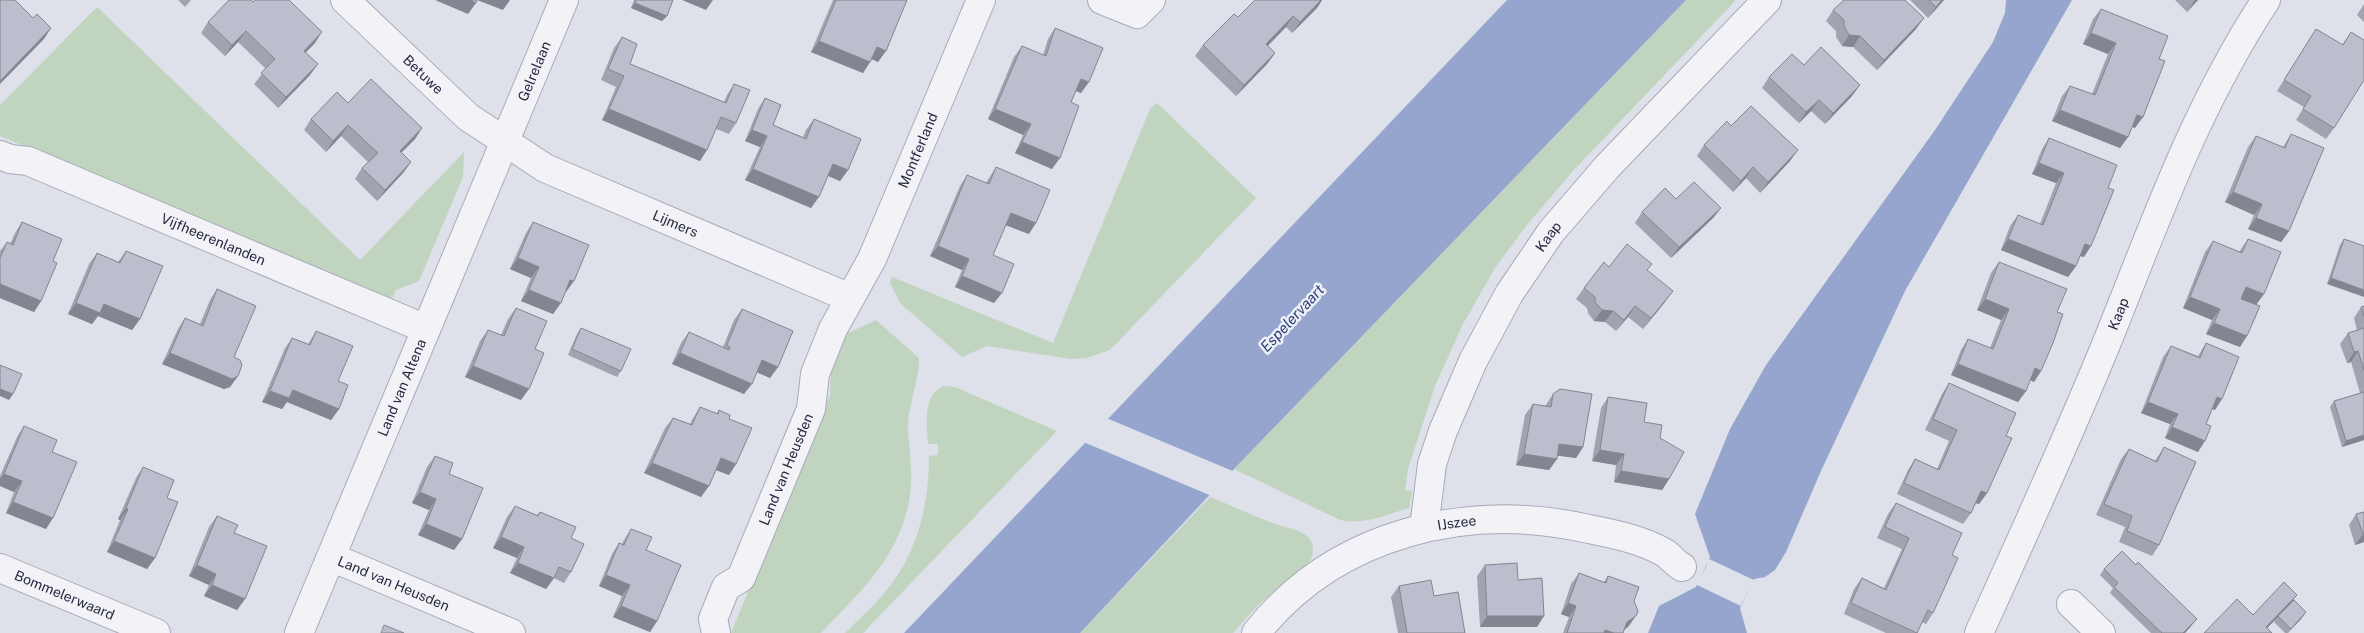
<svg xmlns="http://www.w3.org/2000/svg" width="2364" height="633" font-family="'Public Sans',sans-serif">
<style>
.green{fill:#c0d4bf}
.water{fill:#95a5ce}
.pier{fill:#dee1e9}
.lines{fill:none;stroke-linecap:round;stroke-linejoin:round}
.minor-casing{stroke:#a7aab7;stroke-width:30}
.minor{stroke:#f2f2f7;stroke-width:28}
.wall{fill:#a1a3b0}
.shaded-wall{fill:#838590}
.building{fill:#bbbecd;stroke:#838590}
.labels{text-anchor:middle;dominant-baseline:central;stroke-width:5;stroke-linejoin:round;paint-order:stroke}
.street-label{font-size:14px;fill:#262a42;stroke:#eef0f7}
.water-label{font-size:15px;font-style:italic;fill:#2b3f7a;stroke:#eef0f7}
</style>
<rect width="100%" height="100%" fill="#dee1e9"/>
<g class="green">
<path d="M1686,0H1736L1572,172L1527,225L1495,268L1463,324L1435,386L1408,469L1405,490L1412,491L1409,508C1386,515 1365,525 1340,520L1234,469Z"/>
<path d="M97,7L360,260L464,152L463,177L419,281L396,290L392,299L0,136V105Z"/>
<path d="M1157,103L1256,198L1110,350L1087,358L1071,359L987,346L962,357L900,303L890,283L892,277L1053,343L1150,109Z"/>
<path d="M876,320L919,358C919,383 908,404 908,429C909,447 912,465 911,483C907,550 864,588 821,633H731L830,395L831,372L846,334Z"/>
<path d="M944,386L955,387L1057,431L863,633H845C860,618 877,603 890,586C919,548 929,502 929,456L938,455V444H928C927,425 922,394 944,386Z"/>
<path d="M1210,497C1233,506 1255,517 1278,525C1288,528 1299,529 1307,536C1317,545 1313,558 1306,567L1259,604L1233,633H1080Z"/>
</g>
<g class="water">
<path d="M1507,0H1686L1234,469L1080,633H904Z"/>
<path d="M2006,0H2072L1905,291L1821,471L1786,552L1775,570L1765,577L1754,579L1740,608L1747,633H1648L1659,606L1696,587L1710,557L1695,514L1730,429L1766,365L1935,130L1993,42L2005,13Z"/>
</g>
<g class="pier">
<path d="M1104,417L1235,472L1214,497L1081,441Z"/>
<path d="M1707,558L1756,581L1753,582L1741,605L1743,607L1695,584L1697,583L1707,565Z"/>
</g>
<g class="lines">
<g class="minor-casing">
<g id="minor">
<path id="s1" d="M345,0L468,117L545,168L850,298"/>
<path d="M1102,0L1137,14L1151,0"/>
<path id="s2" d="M0,155L10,159L28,161L426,329"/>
<path id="s3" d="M1424,528L1432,464L1443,431L1473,361L1509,294L1551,232L1607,167L1767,0"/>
<path id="s4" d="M331,557L511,633"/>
<path id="s5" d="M0,568L156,633"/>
<path d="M2071,604L2101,633"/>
<path id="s6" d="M299,633L564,0"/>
<path id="s7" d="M716,633L713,619L726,587L741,578L811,409L815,374L833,329L872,259L981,0"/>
<path id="s8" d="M1256,633C1335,533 1467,501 1589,529C1614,534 1643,540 1665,553C1671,557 1676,564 1682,567"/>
<path id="s9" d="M1979,633C2023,536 2067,440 2107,342C2155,223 2195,108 2266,0"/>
</g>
</g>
<use href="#minor" class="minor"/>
</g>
<g class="wall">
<path d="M178,0H191L185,7Z"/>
<path d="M634,0H673L667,16L662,21L631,8Z"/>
<path d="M833,0H907L878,62L872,59L863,73L811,52Z"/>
<path d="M1255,0H1322L1317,8L1292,33L1286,27L1268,46L1275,53L1267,64L1236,96L1195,56L1203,45L1238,17Z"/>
<path d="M1910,0H1944L1928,18Z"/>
<path d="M2175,0H2198L2187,12Z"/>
<path d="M253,2L315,43L306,52L310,75L278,108L254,84L266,69L238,42L225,56L201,33L208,22Z"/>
<path d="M2364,4V22L2357,15Z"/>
<path d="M2101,9L2159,59L2135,128L2132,127L2128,137L2120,148L2052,121L2062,96L2070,86L2092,94L2108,54L2083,44L2093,19Z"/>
<path d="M1833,10L1916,29L1877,70L1853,47L1842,46L1836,37V31L1826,21Z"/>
<path d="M1055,28L1081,93L1076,91L1071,102L1052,169L1015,153L1023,135L988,119L1014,57L1022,46L1043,55L1048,39Z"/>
<path d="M2316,29L2342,45L2351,32L2334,128L2326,139L2296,120L2304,107L2277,91Z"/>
<path d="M622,37L630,64L724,102L727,95L734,84L736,123L729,134L716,129L700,161L602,120L616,87L601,80L614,48Z"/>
<path d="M1804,65L1852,96L1825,124L1811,111L1799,123L1762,88L1769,77Z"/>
<path d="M765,98L773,125L803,137L806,130L814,119L848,170L840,181L828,176L811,208L745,180L760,147L745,141L758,109Z"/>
<path d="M348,103L422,128L415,139L401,153L411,162L403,173L377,201L355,179L362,168L368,162L341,136L326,152L304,130L311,119Z"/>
<path d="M1731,126L1790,161L1760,193L1746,178L1733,192L1697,156L1704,145Z"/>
<path d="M2291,134L2289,231L2281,242L2248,229L2254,215L2225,202L2248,147L2256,136L2283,147Z"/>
<path d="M2049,138L2108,188L2084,257L2080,256L2076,266L2068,277L2001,250L2010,226L2018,215L2040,224L2056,183L2032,174L2042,149Z"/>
<path d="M996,167L1029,234L1005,225L993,255L994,303L955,287L962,270L930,256L960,186L967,175L986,183L989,178Z"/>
<path d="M1676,199L1721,208L1713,218L1671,258L1635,223L1642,212Z"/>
<path d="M22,222L53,261L41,301L34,312L0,298V251L7,242L10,244L15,233Z"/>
<path d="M533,222L566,292H565L553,314L521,301L531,278L510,269L526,233Z"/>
<path d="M2248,239L2257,305L2240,347L2206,334L2212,320L2183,308L2205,252L2213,241L2239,252Z"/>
<path d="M2344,239L2364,246L2327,284L2340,245Z"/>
<path d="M126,251L140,319L132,330L98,316L92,324L68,314L89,264L97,253L118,262Z"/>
<path d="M1999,262L2057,312L2041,371L2034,382L2030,380L2026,391L2018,402L1951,375L1961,350L1968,339L1990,348L2001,320L1977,310L1991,273Z"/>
<path d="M1609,267L1647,270L1665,302L1643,329L1628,317L1616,331L1605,322L1594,321L1588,313L1587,308L1576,299L1584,288Z"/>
<path d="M217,289L234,357L238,376L230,387L224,389L162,364L178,329L185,318L200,324L210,300Z"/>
<path d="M2364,306V440L2342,447L2330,407L2334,401L2360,393L2351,362L2347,363L2340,344L2348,333L2357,330L2354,318L2361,307Z"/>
<path d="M516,308L535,349L521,400L465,377L480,341L488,330L501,335L508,319Z"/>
<path d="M742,309L778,367L770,378L757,372L744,394L672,364L681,343L689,332L723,347L734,320Z"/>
<path d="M581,328L621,371L617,377L568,355L577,334Z"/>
<path d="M316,331L338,381L339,409L331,420L287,402L282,409L262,402L285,348L292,338L308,344Z"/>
<path d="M2206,343L2215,410L2212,409L2206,424L2198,452L2165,438L2170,424L2141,413L2163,357L2171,346L2198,356Z"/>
<path d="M1949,383L2006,436L1987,493L1979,504L1975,503L1971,513L1963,524L1897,494L1908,470L1915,459L1937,469L1949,441L1925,430L1942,394Z"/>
<path d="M1553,394L1583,447L1576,458L1557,455V459L1549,470L1516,465L1525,415L1533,404L1545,406Z"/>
<path d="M1608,397L1644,422L1660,438L1669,479L1662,490L1614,482L1616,465L1592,461L1601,408Z"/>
<path d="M700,407L716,414L719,410L729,419L736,464L729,475L716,470L701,497L644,473L665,428L673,418L690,424L693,418Z"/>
<path d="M24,426L52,452L46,529L6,513L14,492L0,486V476L17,437Z"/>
<path d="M2164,447L2159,545L2152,556L2119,542L2125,527L2096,515L2121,459L2129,449L2155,461Z"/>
<path d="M435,456L449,474L462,539L454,550L418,535L429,510L412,503L427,467Z"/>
<path d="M143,467L167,498L155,558L147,569L107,552L120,520L118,519L136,478Z"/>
<path d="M1896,503L1952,555L1933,613L1926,624L1922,622L1917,633H1886L1844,614L1854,589L1862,578L1884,588L1902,549L1877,538L1888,514Z"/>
<path d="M515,506L537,515L540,512L571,572L564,583L554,578L546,589L510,573L517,558L493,548L507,517Z"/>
<path d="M2364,512V542L2355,545L2349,525L2356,514Z"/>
<path d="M217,516L234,533L245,599L237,610L204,596L209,585L189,576L209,527Z"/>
<path d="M631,529L646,550L657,621L650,632L613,617L622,596L599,586L612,554L619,543L622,544L624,540Z"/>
<path d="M1485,565L1518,580L1537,627H1480L1477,576Z"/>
<path d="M2104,569L2192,625L2185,633H2151L2110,593L2113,588L2100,575Z"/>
<path d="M1579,573L1604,582L1608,576L1634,601L1628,627L1624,630L1623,633H1563L1569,617L1561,614L1571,584Z"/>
<path d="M1399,586L1434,596L1465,633H1398L1391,597Z"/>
<path d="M2294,600L2302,618L2288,633H2285L2274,622L2276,619L2267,628L2253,615Z"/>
</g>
<g class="shaded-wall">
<path d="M435,0H469L476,3L468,14Z"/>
<path d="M477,0H510L503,10Z"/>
<path d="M682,0H713L706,10Z"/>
<path d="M1321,0H1322L1317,8L1292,33L1300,22Z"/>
<path d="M1942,0H1944L1928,18L1936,7Z"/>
<path d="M2195,0H2198L2187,12Z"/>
<path d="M635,3L667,16L662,21L631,8Z"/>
<path d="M1293,16L1286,27L1258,55L1266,44Z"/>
<path d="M1924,18L1916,29L1877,70L1884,60Z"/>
<path d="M51,28L44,39L0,84V81Z"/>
<path d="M246,31L238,42L225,56L232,45Z"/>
<path d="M322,32L315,43L296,62L304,51Z"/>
<path d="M2091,33L2116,43L2108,54L2083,44Z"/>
<path d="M1849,35L1860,36L1853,47L1842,46Z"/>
<path d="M819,41L870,62L863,73L811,52Z"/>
<path d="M877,47L886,51L878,62L869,58Z"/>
<path d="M1275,53L1267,64L1236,96L1244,85Z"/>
<path d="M318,64L310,75L278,108L286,97Z"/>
<path d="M1081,79L1089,82L1081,93L1073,90Z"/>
<path d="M1860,85L1852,96L1825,124L1833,113Z"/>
<path d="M1819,100L1811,111L1799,123L1806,112Z"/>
<path d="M609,109L707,150L700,161L602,120Z"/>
<path d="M995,109L1031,124L1023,135L988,119Z"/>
<path d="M2060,110L2128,137L2120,148L2052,121Z"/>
<path d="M2137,115L2143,117L2135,128L2129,125Z"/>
<path d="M348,125L341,136L326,152L333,141Z"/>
<path d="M422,128L415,139L392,162L400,151Z"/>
<path d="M752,130L767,136L760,147L745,141Z"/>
<path d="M1022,142L1060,158L1052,169L1015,153Z"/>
<path d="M1798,150L1790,161L1760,193L1768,182Z"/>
<path d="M411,162L403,173L377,201L385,190Z"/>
<path d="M2039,163L2064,173L2056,183L2032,174Z"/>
<path d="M833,164L848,170L840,181L826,175Z"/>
<path d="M1753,167L1746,178L1733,192L1741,181Z"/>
<path d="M753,169L819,197L811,208L745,180Z"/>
<path d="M2233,192L2262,204L2254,215L2225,202Z"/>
<path d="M1721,208L1713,218L1671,258L1679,247Z"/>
<path d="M1011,213L1036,223L1029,234L1003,224Z"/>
<path d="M2256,218L2289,231L2281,242L2248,229Z"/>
<path d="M2008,239L2076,266L2068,277L2001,250Z"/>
<path d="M2085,244L2091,246L2084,257L2077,255Z"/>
<path d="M938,246L969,259L962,270L930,256Z"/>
<path d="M518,258L539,267L531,278L510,269Z"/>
<path d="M962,276L1002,293L994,303L955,287Z"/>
<path d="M2331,278L2364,290V297L2327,284Z"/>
<path d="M570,280L574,281L566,292L563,291Z"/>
<path d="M0,284L41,301L34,312L0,298Z"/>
<path d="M2246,287L2264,294L2256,305L2238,298Z"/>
<path d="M529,290L561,303L553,314L521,301Z"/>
<path d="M1673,291L1665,302L1643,329L1651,318Z"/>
<path d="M2190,297L2220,309L2212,320L2183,308Z"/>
<path d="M1985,299L2009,309L2001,320L1977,310Z"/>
<path d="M76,303L104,304L140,319L132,330L98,316L92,324L68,314Z"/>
<path d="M1635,306L1628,317L1616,331L1624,320Z"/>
<path d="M1602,310L1613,311L1605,322L1594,321Z"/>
<path d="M2214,323L2247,336L2240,347L2206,334Z"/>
<path d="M2358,351L2351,362L2347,363L2354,352Z"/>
<path d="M170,353L238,376L230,387L224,389L162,364Z"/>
<path d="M680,353L752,384L744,394L672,364Z"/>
<path d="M762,360L778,367L770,378L754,371Z"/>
<path d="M1958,364L2026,391L2018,402L1951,375Z"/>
<path d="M473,366L529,389L521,400L465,377Z"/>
<path d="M2035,368L2041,371L2034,382L2028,379Z"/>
<path d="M0,389L13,394L9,400L0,396Z"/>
<path d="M293,390L339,409L331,420L287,402L282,409L262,402L270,391Z"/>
<path d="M2217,397L2222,399L2215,410L2210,408Z"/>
<path d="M2148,402L2178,414L2170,424L2141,413Z"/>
<path d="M2172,427L2205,441L2198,452L2165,438Z"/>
<path d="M2364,435V440L2342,447L2346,441Z"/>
<path d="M1559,444L1583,447L1576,458L1552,455Z"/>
<path d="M1600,450L1624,454L1616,465L1592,461Z"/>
<path d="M1524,454L1557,459L1549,470L1516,465Z"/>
<path d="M721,458L736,464L729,475L713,469Z"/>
<path d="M652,463L709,486L701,497L644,473Z"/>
<path d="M1621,471L1669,479L1662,490L1614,482Z"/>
<path d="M4,474L22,481L14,492L0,486V479Z"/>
<path d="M1981,491L1987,493L1979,504L1973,502Z"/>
<path d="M420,492L436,499L429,510L412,503Z"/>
<path d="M13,502L53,518L46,529L6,513Z"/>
<path d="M126,508L128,509L120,520L118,519Z"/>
<path d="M426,524L462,539L454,550L418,535Z"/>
<path d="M2363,534H2364V542L2355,545Z"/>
<path d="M501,537L524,547L517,558L493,548Z"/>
<path d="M114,541L155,558L147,569L107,552Z"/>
<path d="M518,563L554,578L546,589L510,573Z"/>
<path d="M197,565L216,574L209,585L189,576Z"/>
<path d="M606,575L630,585L622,596L599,586Z"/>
<path d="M212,585L245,599L237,610L204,596Z"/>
<path d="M2297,595L2289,606L2262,633L2266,627Z"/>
<path d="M1568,603L1576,606L1569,617L1561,614Z"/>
<path d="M621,606L657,621L650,632L613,617Z"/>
<path d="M2306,612L2302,618L2287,633L2291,629Z"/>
<path d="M1487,616H1544L1537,627H1480Z"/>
<path d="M1636,616L1628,627L1619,633L1627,622Z"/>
<path d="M2197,619L2192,625L2185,633H2183Z"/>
<path d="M1605,630L1614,633H1603Z"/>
</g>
<g class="building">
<path d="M0,0H15L33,18L37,14L51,28L0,81Z"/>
<path d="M229,0H251L253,2L255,0H289L322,32L304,51L318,64L286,97L261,73L275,59L246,31L232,45L208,22Z"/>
<path d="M469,0H477L476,3Z"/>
<path d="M636,0H673L667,16L635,3Z"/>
<path d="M836,0H907L886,51L877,47L870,62L819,41Z"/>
<path d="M1255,0H1321L1300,22L1293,16L1266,44L1275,53L1244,85L1203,45L1234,14L1238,17Z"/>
<path d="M1844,0H1905L1924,18L1884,60L1860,36L1849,35L1844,26V20L1833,10Z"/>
<path d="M1929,0H1942L1936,7Z"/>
<path d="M2101,9L2168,36L2159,59L2165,61L2143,117L2137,115L2128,137L2060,110L2070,86L2095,95L2116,43L2091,33Z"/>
<path d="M1055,28L1103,48L1089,82L1081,79L1071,102L1079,106L1060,158L1022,142L1031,124L995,109L1022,46L1046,56Z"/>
<path d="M2316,29L2343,45L2351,32L2364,40V80L2334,128L2303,109L2311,96L2284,80Z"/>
<path d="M622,37L637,44L630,64L726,103L734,84L750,90L736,123L721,117L707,150L609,109L624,76L608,69Z"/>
<path d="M1821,47L1860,85L1833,113L1819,100L1806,112L1769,77L1792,54L1804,65Z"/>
<path d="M371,79L422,128L400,151L411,162L385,190L362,168L378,153L348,125L333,141L311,119L337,92L348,103Z"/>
<path d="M765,98L781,105L773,125L806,139L814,119L861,139L848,170L833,164L819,197L753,169L767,136L752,130Z"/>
<path d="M1751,106L1798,150L1768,182L1753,167L1741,181L1704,145L1727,121L1731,126Z"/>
<path d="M2291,134L2324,148L2289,231L2256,218L2262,204L2233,192L2256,136L2285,148Z"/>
<path d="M2049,138L2117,165L2108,188L2114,190L2091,246L2085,244L2076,266L2008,239L2018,215L2043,225L2064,173L2039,163Z"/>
<path d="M996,167L1050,190L1036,223L1011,213L993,255L1014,264L1002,293L962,276L969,259L938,246L967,175L989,184Z"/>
<path d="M1694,182L1721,208L1679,247L1642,212L1665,188L1676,199Z"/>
<path d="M22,222L62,239L53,261L57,263L41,301L0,284V258L7,242L13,245Z"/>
<path d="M533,222L589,245L574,281L570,280L561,303L529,290L539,267L518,258Z"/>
<path d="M2248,239L2281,252L2264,294L2246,287L2241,299L2260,306L2247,336L2214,323L2220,309L2190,297L2213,241L2242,253Z"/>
<path d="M2344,239L2364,246V290L2331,278Z"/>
<path d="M1627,244L1652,264L1647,270L1673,291L1651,318L1635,306L1624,320L1613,311L1602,310L1595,302V297L1584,288L1604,262L1609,267Z"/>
<path d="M126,251L163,266L140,319L104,304L100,313L76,303L97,253L120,263Z"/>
<path d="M1999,262L2067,289L2057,312L2063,314L2053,343L2041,371L2035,368L2026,391L1958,364L1968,339L1993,349L2009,309L1985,299Z"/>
<path d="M217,289L256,306L234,357L240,360L242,365L238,376L232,379L170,353L185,318L203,326Z"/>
<path d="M2364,306V316L2361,307Z"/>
<path d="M516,308L547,321L535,349L544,353L529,389L473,366L488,330L504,336Z"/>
<path d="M742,309L793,331L778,367L762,360L752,384L680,353L689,332L729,350L730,347L727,345Z"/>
<path d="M581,328L631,349L621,371L572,349Z"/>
<path d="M2364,328V370L2358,351L2354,352L2348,333Z"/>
<path d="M316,331L353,346L338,381L348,385L339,409L293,390L289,398L270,391L292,338L310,345Z"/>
<path d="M2206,343L2239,357L2222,399L2217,397L2206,424L2211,426L2205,441L2172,427L2178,414L2148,402L2171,346L2200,358Z"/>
<path d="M0,365L22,374L13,394L0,389Z"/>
<path d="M1949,383L2016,413L2006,436L2012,438L1987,493L1981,491L1971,513L1904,483L1915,459L1939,470L1957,430L1933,419Z"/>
<path d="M1560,389L1592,394L1583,447L1559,444L1557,459L1524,454L1533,404L1551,407L1553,394Z"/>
<path d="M2364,392V435L2346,441L2334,401Z"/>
<path d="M1608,397L1647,403L1644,422L1662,425L1660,438L1684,452L1669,479L1621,471L1624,454L1600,450Z"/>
<path d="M700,407L718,414L719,410L730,415L729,419L752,428L736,464L721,458L709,486L652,463L673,418L692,425Z"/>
<path d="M24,426L57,440L52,452L77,462L53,518L13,502L22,481L4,474Z"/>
<path d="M2164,447L2196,462L2159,545L2127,531L2132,516L2104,504L2129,449L2157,462Z"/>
<path d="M435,456L453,463L449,474L483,488L462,539L426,524L436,499L420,492Z"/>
<path d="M143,467L174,480L167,498L178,502L155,558L114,541L128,509L126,508Z"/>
<path d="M1896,503L1962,533L1952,555L1958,558L1933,613L1928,610L1917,633L1851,603L1862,578L1886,590L1909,538L1885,527Z"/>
<path d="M515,506L538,516L540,512L576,527L571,538L584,544L571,572L559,567L554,578L518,563L524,547L501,537Z"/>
<path d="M2364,512V534H2363L2356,514Z"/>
<path d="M217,516L238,525L234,533L267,546L245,599L212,585L216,574L197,565Z"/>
<path d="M631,529L652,537L646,550L681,565L657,621L621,606L630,585L606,575L619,543L624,545Z"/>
<path d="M2122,551L2136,565L2138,562L2197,619L2183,633H2162L2114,587L2118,583L2104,569Z"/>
<path d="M1517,563L1518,580L1542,578L1544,616H1487L1485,565Z"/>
<path d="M1579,573L1606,583L1608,576L1639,587L1634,601L1638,611L1636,616L1627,622L1623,633H1614L1605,630L1604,633H1567L1576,606L1568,603Z"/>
<path d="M1431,580L1434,596L1458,592L1465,633H1407L1399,586Z"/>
<path d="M2284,582L2297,595L2266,627L2272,633H2204L2237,599L2253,615Z"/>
<path d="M2294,600L2306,612L2291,629L2278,616Z"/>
<path d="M384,625L404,633H381Z"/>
</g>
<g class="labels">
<g class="street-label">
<text stroke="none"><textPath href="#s6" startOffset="609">Gelrelaan</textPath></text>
<text stroke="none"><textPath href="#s1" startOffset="108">Betuwe</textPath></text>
<text stroke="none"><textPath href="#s7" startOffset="531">Montferland</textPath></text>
<text stroke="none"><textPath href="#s1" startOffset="404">Lijmers</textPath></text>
<text stroke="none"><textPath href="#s3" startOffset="321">Kaap</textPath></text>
<text stroke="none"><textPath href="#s2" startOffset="230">Vijfheerenlanden</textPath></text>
<text stroke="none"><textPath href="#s9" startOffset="348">Kaap</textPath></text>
<text stroke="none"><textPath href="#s6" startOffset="266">Land van Altena</textPath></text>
<text stroke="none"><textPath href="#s7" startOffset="184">Land van Heusden</textPath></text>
<text stroke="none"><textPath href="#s8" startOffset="235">IJszee</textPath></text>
<text stroke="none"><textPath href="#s4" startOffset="68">Land van Heusden</textPath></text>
<text stroke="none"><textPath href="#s5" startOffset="70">Bommelerwaard</textPath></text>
</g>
<g class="water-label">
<text transform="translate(1292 318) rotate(-47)">Espelervaart</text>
</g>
</g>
</svg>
